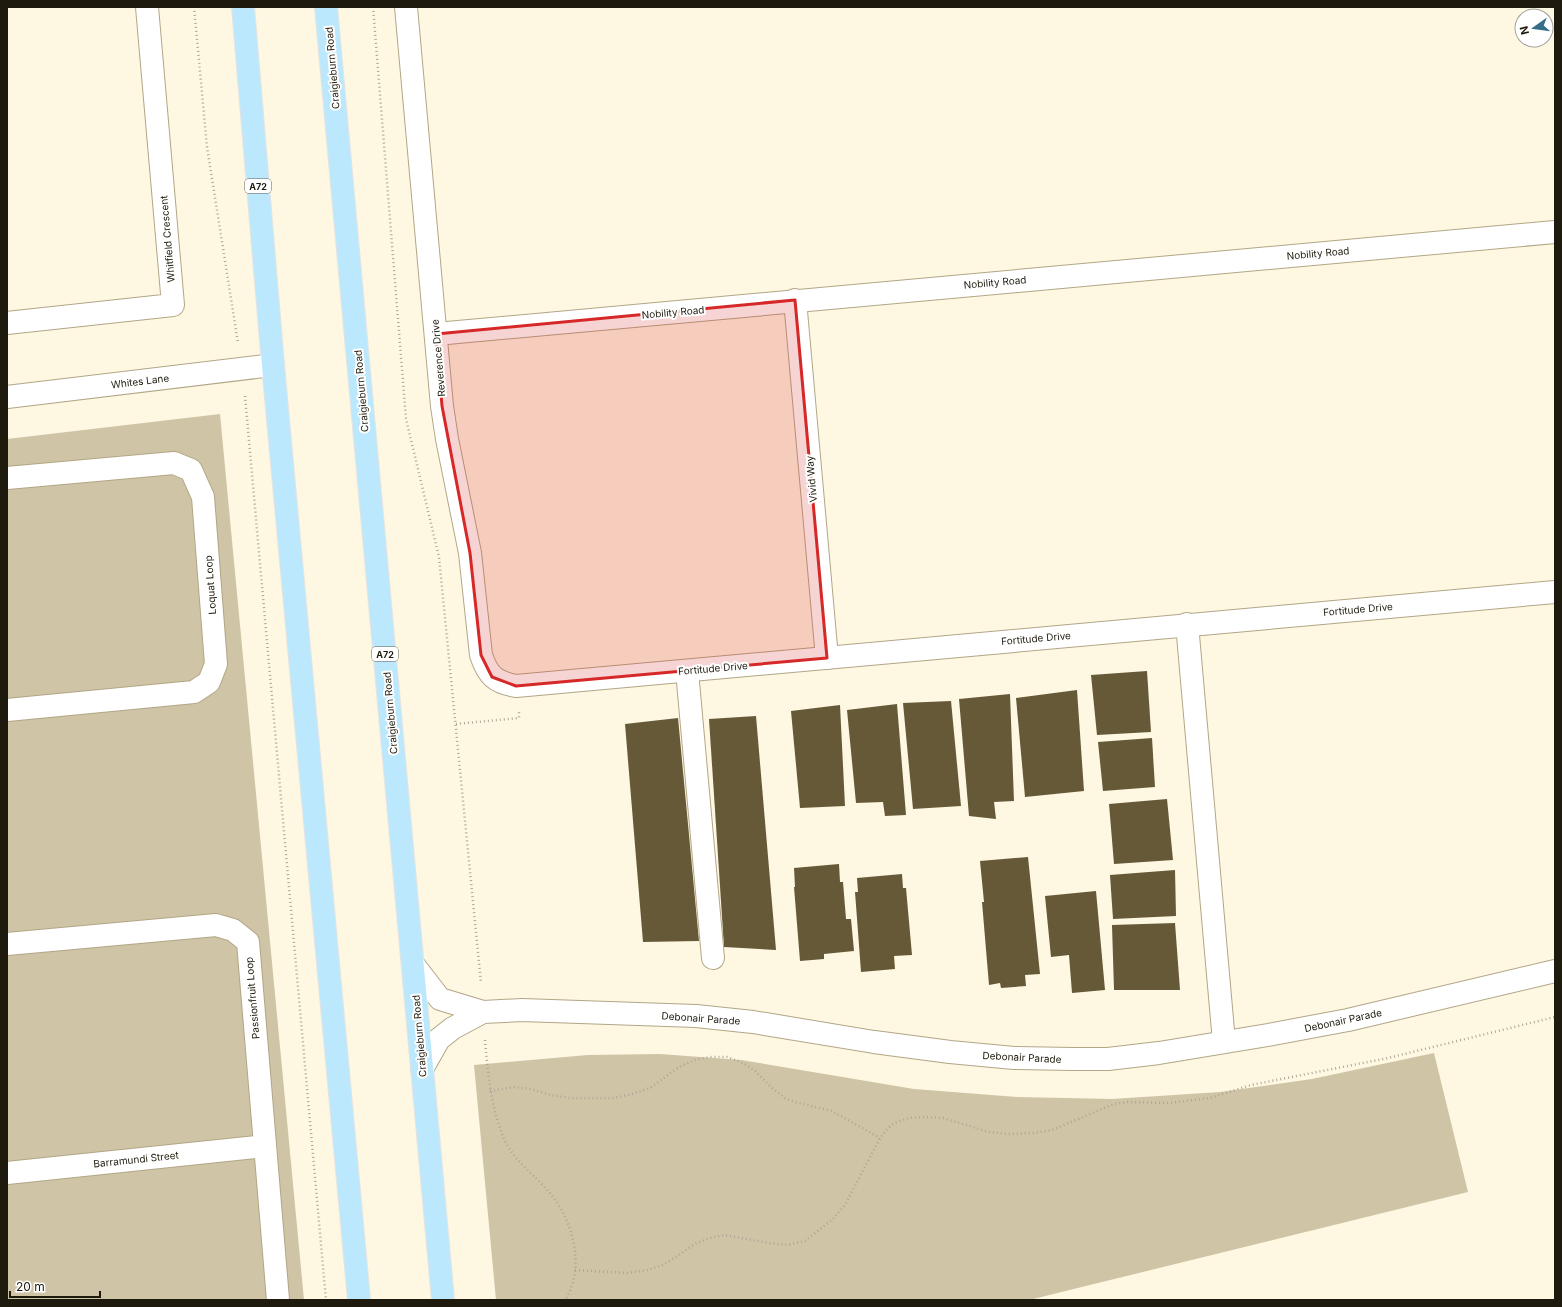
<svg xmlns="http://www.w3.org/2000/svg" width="1562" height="1307" font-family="Inter,sans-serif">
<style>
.green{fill:#cfc4a6}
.building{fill:#655938}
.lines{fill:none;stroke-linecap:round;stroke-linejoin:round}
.minor-casing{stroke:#b2a686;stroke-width:24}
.major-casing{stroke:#e4e4e2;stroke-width:24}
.path{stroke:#aca794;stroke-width:2.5;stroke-dasharray:1 3;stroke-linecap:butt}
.minor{stroke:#fff;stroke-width:22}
.major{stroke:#bce8fd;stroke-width:22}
.marked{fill:#d62828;fill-opacity:0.2;stroke:#d62828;stroke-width:3;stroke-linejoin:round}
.labels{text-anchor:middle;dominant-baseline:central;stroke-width:4;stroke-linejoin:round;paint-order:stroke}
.shield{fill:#fff;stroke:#625f56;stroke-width:1}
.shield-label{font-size:9px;font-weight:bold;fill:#1e1a0d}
.street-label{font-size:10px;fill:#1e1a0d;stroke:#fff}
</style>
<rect width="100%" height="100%" fill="#fef7e2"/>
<g class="green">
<path d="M220,414L304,1300H7V439Z"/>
<path d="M1434,1053L1468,1192L1029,1300H496L474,1065L588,1055L660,1054L741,1060L914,1089L1017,1097L1112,1099L1220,1092L1312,1079Z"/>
</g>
<g class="building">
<path d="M1147,671L1151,732L1097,735L1091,675Z"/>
<path d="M1077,690L1084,791L1025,797L1016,698Z"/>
<path d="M1010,694L1014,801L994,802L996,819L969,816L959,699Z"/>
<path d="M951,701L961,806L913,809L903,703Z"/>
<path d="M897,704L906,815L885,816L883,802L856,803L847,710Z"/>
<path d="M840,705L845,806L800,808L791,711Z"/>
<path d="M756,716L776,950L724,947L709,719Z"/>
<path d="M678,718L699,941L643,942L625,724Z"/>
<path d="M1152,738L1155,787L1103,791L1098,742Z"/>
<path d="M1167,799L1173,860L1114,864L1109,804Z"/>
<path d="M1028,857L1040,974L1025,975L1026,986L1001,988L1000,983L989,985L982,902H984L980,861Z"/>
<path d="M839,864L840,882H843L846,919H851L854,951L824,954V959L800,961L794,887H795L794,868Z"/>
<path d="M1175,870L1176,916L1113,919L1110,875Z"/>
<path d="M902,874L903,888H906L912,955L894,956L895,969L861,972L855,892H858L857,878Z"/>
<path d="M1096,891L1105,990L1072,993L1069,955L1051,957L1045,896Z"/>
<path d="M1175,923L1180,990H1114L1112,925Z"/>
</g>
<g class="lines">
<g class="minor-casing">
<g id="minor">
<path d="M406,7L442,406L447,439L470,553L481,655C488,676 495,682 516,686L1555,592"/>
<path d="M795,300L827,658"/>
<path d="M7,323L173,305L147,7"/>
<path d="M436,334L1555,232"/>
<path d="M7,397L273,365"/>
<path d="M7,478L174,463L191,470L203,497L216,664L209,682L194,692L7,710"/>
<path d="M1187,624L1224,1042"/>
<path d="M687,671L713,958"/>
<path d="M7,944L216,925L233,930L248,942L278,1300"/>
<path d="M413,964L440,999L483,1012L522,1010L696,1016L753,1022L874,1042L950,1052L1014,1058L1073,1059H1108L1159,1053L1268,1035L1348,1020L1555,971"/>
<path d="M422,1069L439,1039L453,1028L483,1012"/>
<path d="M7,1173L265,1146"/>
</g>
</g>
<g class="major-casing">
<g id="major">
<path d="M243,7L273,365L359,1300"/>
<path d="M326,7L443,1300"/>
</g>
</g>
<g class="path">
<path d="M194,7L207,147L238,343"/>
<path d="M373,7L406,419L439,557L481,983"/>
<path d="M245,396L326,1300"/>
<path d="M456,724L519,718V712"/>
<path d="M485,1040C488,1074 491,1107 504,1139C514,1162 538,1177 553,1197C574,1224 585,1270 565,1300"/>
<path d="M490,1091L514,1087L531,1089L551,1095L570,1098H614L632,1094L650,1088L679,1067L695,1060L710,1057H727L743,1063L755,1071L771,1087L785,1098L795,1102L832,1111L880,1138"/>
<path d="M575,1270L627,1273L648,1270L665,1264L695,1244L710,1238L725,1235L769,1243L787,1245L805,1241L833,1219L845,1205L880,1138L888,1128L895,1123L909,1118L925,1117L943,1118L989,1132L1009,1134L1033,1133L1052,1130L1114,1104L1128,1102L1169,1103L1210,1098L1251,1085L1388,1058L1555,1017"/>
</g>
<use href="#minor" class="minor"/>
<use href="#major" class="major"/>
</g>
<path class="marked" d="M795,300L827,658L516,686L492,677L481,655L470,553L442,406L436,334Z"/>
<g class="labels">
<g class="shield">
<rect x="245" y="179" width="26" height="14" rx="3"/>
<rect x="372" y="647" width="26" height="14" rx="3"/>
</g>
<g class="shield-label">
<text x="258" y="186">A72</text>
<text x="385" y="654">A72</text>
</g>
<g class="street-label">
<text transform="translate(332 68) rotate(-95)">Craigieburn Road</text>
<text transform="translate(167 239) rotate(-95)">Whitfield Crescent</text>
<text transform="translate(1318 253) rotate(-5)">Nobility Road</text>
<text transform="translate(995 282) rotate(-5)">Nobility Road</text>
<text transform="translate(673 312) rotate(-5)">Nobility Road</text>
<text transform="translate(438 358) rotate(-95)">Reverence Drive</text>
<text transform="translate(140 381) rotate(-7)">Whites Lane</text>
<text transform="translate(361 391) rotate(-95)">Craigieburn Road</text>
<text transform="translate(811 479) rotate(-95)">Vivid Way</text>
<text transform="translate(210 585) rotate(-94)">Loquat Loop</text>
<text transform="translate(1358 609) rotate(-5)">Fortitude Drive</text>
<text transform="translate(1036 638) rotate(-5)">Fortitude Drive</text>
<text transform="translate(713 668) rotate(-5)">Fortitude Drive</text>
<text transform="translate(390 713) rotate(-95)">Craigieburn Road</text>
<text transform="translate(252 998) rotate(-95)">Passionfruit Loop</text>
<text transform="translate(701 1018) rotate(4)">Debonair Parade</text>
<text transform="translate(1343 1020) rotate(-12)">Debonair Parade</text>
<text transform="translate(419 1036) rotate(-95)">Craigieburn Road</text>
<text transform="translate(1022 1057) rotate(3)">Debonair Parade</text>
<text transform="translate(136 1159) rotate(-6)">Barramundi Street</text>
</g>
</g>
<rect width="1562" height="1307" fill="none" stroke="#1e1a0d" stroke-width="16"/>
<g transform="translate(1534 28) rotate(256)"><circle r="19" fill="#ffffff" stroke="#a5a39e"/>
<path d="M0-3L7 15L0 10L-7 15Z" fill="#356e87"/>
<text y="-6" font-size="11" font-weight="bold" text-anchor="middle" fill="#1e1a0d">N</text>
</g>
<path d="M10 1291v6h90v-6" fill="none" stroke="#1e1a0d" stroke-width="2"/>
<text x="16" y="1291" font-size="12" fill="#1e1a0d" stroke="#ffffff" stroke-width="3" paint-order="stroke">20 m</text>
</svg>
